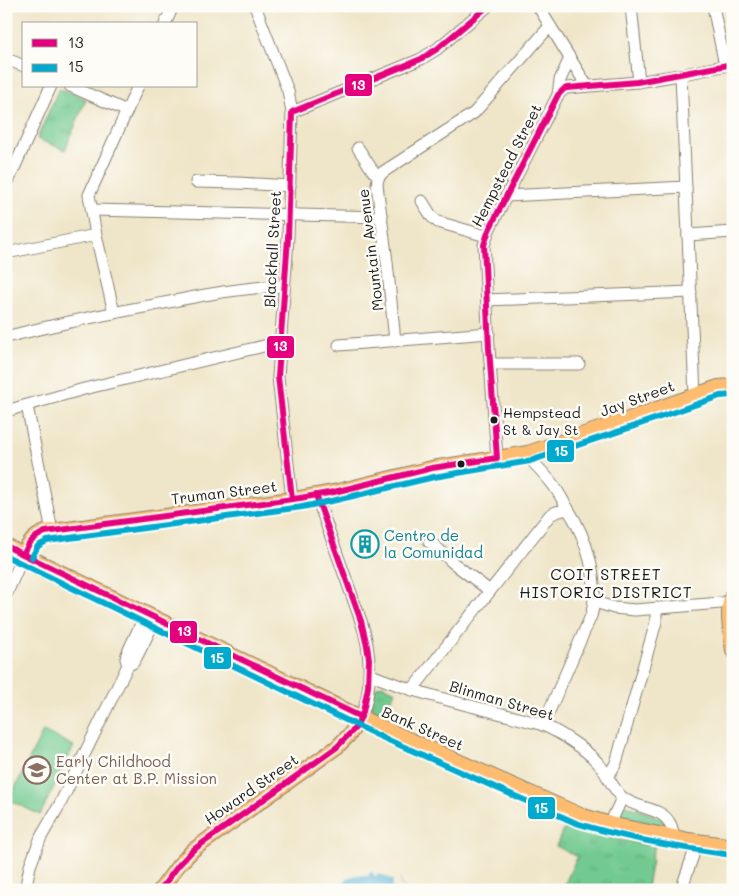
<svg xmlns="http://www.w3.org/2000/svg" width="739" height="896" font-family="Mali,sans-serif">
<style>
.grass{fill:url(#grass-tufts);stroke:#477356}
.park{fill:#72ca90;stroke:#477356}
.water{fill:#55afd2;stroke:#386677}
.pier{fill:#efe5c8}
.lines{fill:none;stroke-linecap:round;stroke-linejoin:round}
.minor-casing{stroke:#868072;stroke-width:13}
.major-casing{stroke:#868072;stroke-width:16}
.minor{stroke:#fff;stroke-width:11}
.major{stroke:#fdbc6f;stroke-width:14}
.bus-1-casing{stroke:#fdfcf7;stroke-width:10}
.bus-2-casing{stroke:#fdfcf7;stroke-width:10}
.bus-1{stroke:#e5007d;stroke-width:6}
.bus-2{stroke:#00a9ce;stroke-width:6}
.bus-dot{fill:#1c1c1c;stroke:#fdfcf7;stroke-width:2}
.labels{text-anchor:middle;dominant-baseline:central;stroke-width:5;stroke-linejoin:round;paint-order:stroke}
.bus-label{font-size:14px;fill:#1c1c1c;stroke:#fdfcf7;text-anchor:start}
.street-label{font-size:15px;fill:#1c1c1c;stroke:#fdfcf7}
.culture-label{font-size:15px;fill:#0d838f;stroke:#fdfcf7;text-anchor:start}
.education-label{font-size:15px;fill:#785e54;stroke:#fdfcf7;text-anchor:start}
.neighbourhood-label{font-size:16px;letter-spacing:1px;fill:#1c1c1c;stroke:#fdfcf7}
.line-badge{stroke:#fdfcf7;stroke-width:2}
.badge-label{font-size:14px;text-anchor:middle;font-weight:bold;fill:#fff}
</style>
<defs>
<pattern id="grass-tufts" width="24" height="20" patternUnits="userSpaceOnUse" patternTransform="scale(1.25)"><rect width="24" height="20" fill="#72ca90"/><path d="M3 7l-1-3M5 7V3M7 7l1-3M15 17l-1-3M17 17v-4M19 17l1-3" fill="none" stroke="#62ad7c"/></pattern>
</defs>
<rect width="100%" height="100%" fill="#fdfcf7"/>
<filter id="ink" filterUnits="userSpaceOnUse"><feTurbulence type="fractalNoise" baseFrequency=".02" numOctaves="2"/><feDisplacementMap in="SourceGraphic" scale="10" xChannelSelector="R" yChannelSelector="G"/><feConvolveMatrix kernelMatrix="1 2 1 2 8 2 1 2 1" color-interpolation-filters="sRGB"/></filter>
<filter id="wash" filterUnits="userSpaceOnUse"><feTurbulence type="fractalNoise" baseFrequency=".0096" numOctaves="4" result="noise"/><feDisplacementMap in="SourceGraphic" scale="20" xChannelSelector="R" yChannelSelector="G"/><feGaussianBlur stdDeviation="1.12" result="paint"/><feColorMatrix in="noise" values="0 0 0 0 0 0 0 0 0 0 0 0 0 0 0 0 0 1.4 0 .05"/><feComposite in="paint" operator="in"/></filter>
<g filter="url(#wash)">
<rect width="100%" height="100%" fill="#efe5c8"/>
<g class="grass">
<path d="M59,88L86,99L65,150L37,139Z"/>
<path d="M382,685L396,691L382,714L375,710L372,706L374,690L377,687Z"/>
<path d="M568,825C597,836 625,841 655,846L651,858L652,860L647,887L651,890H562L577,857L556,846L563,830L565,831Z"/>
</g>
<g class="park">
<path d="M43,731L74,746L40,815L9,800Z"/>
<path d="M622,804L661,818L665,825L663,826L618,817Z"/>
</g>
<path class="water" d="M348,868L400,876V885L408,890H334Z"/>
<path class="pier" d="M359,864L369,866L371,869L381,868L394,873H401L400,885L408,890H394L392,889L393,880L383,875L377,874V876L374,875L373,872L369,873V876L357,875L347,878L340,890H331L336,878L345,867Z"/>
</g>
<g filter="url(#ink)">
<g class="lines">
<g class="minor-casing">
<g id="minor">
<path d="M255,6L288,91L292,112L288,238L278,377L292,499"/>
<path d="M538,6L587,86"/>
<path d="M631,6L639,82"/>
<path d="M713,6L725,66"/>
<path d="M165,24L173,6"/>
<path d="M6,59L24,66"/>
<path d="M681,75L695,395"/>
<path d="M70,86L127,111"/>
<path d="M558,95L560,80L570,58"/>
<path d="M292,112L421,59L437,49L488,6"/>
<path d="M358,148L373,171L379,176"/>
<path d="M196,182L238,183L290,186"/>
<path d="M6,186L51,86"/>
<path d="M506,196L686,187"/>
<path d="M422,201L432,217L438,222L486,236"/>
<path d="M92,210L382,217"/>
<path d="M688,235L733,232"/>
<path d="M6,253L96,235"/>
<path d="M487,300L691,292"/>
<path d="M114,313L96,235L89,195L138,86"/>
<path d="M6,337C53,325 101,315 149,306C194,297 239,287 285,286"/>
<path d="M395,341L387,262L377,185L378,178L383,172L474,113L550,26"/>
<path d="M339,345L489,333"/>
<path d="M491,364H579"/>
<path d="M27,406L52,531"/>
<path d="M6,411L84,389L268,345L280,343"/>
<path d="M525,454C535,464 545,474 554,486C559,493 563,501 568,509C586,537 601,582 591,616L543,725"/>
<path d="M497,458L489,348L484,245L489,230L558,95L564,89L567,88L637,82L679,75L733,64"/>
<path d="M316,495L361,621C371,650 373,688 361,717"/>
<path d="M429,542L434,545L452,562L490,591"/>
<path d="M6,595L24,554"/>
<path d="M595,602L614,608L635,610L733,602"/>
<path d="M128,665L126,659L127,654L146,613"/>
<path d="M369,674C424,697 483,708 540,724C557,730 586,749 598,763C607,773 612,788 622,797C635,809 661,807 669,822C672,826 673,832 674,837"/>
<path d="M412,690L550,515L556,512L568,509"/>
<path d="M607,776L612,770L616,763L656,622V608"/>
<path d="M610,824L622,798"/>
<path d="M25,890L30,866L41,837L60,804L128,665L133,663L136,658L156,618"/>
<path d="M681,890L698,841"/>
</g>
</g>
<g class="major-casing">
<g id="major">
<path d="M6,546L381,727L580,815L610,824L689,840L733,846"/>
<path d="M24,554C28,543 34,536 45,532L300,498L334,492L432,468L528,453L620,422L701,393L718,387L733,386"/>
<path d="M733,593C725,611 731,632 733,651"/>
<path d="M160,890L178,866L193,850L337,747L350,734L361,717"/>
</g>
</g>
<use href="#minor" class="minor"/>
<use href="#major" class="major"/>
<g class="bus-1-casing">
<g id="bus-1">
<path d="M292,499L278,377L288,238L292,112L421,59L437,49L488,6"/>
<path d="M6,546L361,717"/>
<path d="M24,554C28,543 34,537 45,532L300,498L334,492L432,468L497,458L489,348L484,245L489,230L558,95L564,89L567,88L637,82L733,64"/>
<path d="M160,890L178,866L193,850L337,747L356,727L363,712L368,687L369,659L367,646L361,621L316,495"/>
</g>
</g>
<g class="bus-2-casing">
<g id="bus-2">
<path d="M6,556L377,735L576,823C627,839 680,848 732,855"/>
<path d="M32,557L38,546L47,541L302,507L336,500L434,477L530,461L623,430L720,396L733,395"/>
</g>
</g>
<use href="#bus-1" class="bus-1"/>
<use href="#bus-2" class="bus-2"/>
</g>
</g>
<defs>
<g id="building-ring" transform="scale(1.4375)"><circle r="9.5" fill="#fdfcf7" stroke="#0f9aa8" stroke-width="1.5"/><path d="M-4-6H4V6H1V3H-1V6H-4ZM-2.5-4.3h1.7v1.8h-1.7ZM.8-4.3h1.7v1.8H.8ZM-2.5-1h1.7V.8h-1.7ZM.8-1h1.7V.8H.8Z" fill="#0f9aa8"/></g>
<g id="school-ring" transform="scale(1.4375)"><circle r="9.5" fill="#fdfcf7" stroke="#8d6e63" stroke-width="1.5"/><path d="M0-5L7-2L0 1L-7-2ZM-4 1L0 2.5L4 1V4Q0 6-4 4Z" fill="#8d6e63"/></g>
</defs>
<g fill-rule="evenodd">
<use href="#building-ring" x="365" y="544"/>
<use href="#school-ring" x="37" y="770"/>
</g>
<g class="bus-dot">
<circle cx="494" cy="420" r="4.5"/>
<circle cx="461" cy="464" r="4.5"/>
</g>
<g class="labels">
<g class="bus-label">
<text x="503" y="412">Hempstead<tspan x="503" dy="17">St &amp; Jay St</tspan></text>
</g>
<g class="street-label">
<text transform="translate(506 165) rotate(-63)">Hempstead Street</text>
<text transform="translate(272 249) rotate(-87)">Blackhall Street</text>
<text transform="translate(370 250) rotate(-97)">Mountain Avenue</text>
<text transform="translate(637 398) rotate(-20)">Jay Street</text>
<text transform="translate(224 492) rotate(-7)">Truman Street</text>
<text transform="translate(502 700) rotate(16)">Blinman Street</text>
<text transform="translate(423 728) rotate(24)">Bank Street</text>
<text transform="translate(251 789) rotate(-35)">Howard Street</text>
</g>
<g class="culture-label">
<text x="384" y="535">Centro de<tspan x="384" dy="17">la Comunidad</tspan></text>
</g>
<g class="education-label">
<text x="56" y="761">Early Childhood<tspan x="56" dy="17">Center at B.P. Mission</tspan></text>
</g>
<g class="neighbourhood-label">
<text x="606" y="573">COIT STREET<tspan x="606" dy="18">HISTORIC DISTRICT</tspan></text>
</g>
</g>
<g class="line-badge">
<rect x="344" y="73" width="29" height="24" rx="5" fill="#e5007d"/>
<rect x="266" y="335" width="29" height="24" rx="5" fill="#e5007d"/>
<rect x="546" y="439" width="29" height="24" rx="5" fill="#00a9ce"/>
<rect x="169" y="620" width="29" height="24" rx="5" fill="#e5007d"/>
<rect x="203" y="646" width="29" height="24" rx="5" fill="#00a9ce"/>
<rect x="527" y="796" width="29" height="24" rx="5" fill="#00a9ce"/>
</g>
<g class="badge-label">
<text x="358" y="90">13</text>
<text x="280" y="351">13</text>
<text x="561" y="456">15</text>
<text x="184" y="636">13</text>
<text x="217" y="663">15</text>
<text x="541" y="813">15</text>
</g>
<rect width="739" height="896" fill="none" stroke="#fdfcf7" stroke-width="25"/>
<rect x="22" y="22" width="175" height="65" fill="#fdfcf7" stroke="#a3a29f"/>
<rect x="32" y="39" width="25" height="8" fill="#e5007d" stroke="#a3a29f"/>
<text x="68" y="48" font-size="15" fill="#1c1c1c">13</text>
<rect x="32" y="64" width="25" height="8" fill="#00a9ce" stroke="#a3a29f"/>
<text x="68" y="72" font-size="15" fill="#1c1c1c">15</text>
</svg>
